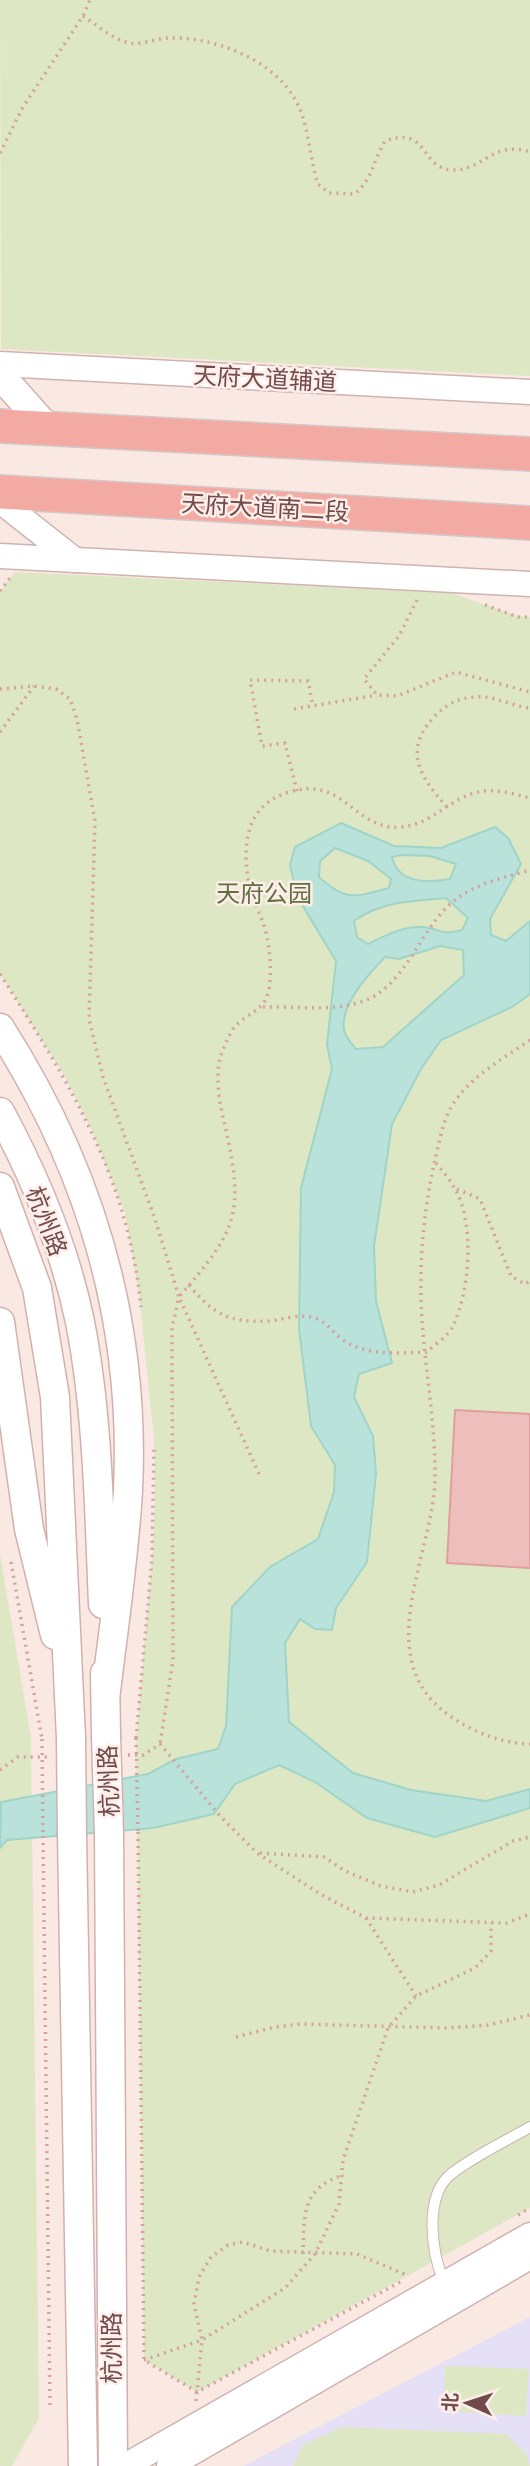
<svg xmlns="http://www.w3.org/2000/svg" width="530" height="2466" font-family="'IBM Plex Sans','Noto Sans SC',sans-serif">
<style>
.education{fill:#e6e0f7}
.green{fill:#dee7c3}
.water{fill:#b9e2da;stroke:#a0d4c9;stroke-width:2;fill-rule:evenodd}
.building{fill:#eebebc;stroke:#e09f9e;stroke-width:2}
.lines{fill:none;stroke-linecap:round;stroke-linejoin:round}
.service-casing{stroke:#cfb3b0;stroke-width:12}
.tertiary-casing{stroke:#cfb3b0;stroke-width:27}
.secondary-casing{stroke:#d2b1ad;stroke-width:31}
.trunk-casing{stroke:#d4c9c9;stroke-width:36}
.path{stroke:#d3a1a0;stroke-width:3.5;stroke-dasharray:2 5;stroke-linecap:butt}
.service{stroke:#fff;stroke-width:10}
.tertiary{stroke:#fff;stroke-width:24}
.secondary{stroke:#fff;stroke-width:28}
.trunk{stroke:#f3aaa2;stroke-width:33}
.secondary-bridge-casing{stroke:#d2b1ad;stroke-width:31;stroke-linecap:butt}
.path-bridge{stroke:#d3a1a0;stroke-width:3.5;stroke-dasharray:2 5;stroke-linecap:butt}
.secondary-bridge{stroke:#fff;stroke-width:28}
.labels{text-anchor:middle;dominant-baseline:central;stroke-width:5;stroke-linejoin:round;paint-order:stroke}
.street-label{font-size:24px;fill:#714b4b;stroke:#feeee9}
.park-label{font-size:24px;fill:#607041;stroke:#feeee9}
</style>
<rect width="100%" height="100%" fill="#fae9e3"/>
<path class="education" d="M530,2317V2466H243Z"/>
<g class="green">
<path d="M0,0H530V376L1,349Z"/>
<path d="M15,572L452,593L518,616L530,617V2208L197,2392L144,2360L136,1738L152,1559L155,1498L154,1439L139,1294L125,1213L93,1133L65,1077L0,974V591Z"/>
<path d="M0,1554L31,1737L39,2418L12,2466H0Z"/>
<path d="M445,2366L529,2369L526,2416L443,2411Z"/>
<path d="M342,2427L506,2434L525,2453L530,2466H293L303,2445Z"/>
</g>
<path class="water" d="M341,823L394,846L441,848L495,827L508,838L521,864L490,919L491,935L506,941L530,921V994L512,1007L441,1040L421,1069L392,1124L374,1246L376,1301L392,1363L359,1374L354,1397L373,1436L376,1473L367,1562L336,1608L332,1630L315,1629L300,1619L285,1643L289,1722L353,1773L411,1790L486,1801L530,1789V1808L435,1837L367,1818L315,1782L279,1765L235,1784L214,1814L153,1828L7,1840L0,1848L1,1802L148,1774L176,1759L218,1749L226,1726L232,1607L270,1567L318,1539L334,1492L335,1465L311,1426L299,1329L301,1188L332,1069L327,1045L336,961L298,898L290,865L295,847ZM335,848L368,861L391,879L389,888C355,897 346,902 319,877L320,861ZM402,855L430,856L456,864L450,879C427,883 398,884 392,857ZM446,898L468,918L462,930C439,936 443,929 423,927C403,926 386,935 368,944L357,937L354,921C382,901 413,901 446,898ZM440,946L463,950L464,975L383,1047L356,1049C352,1044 345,1037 344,1030C340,1004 369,974 385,957L399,959Z"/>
<path class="building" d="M455,1410L530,1414V1568L447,1563Z"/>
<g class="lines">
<g class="service-casing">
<path id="service" d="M444,2282C432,2254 423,2197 451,2174C474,2156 504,2142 530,2127"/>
</g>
<g class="tertiary-casing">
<g id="tertiary">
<path d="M0,364L530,392"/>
<path d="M0,501L75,560"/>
<path d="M0,556L530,584"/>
<path d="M125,2466L530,2235"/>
<path d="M169,2466L530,2257"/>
</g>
</g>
<g class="secondary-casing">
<g id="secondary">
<path d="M0,375L48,429"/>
<path d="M0,1028C91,1170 136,1322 128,1491C124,1558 114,1625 106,1691"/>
<path d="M0,1112C35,1177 65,1249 80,1322C98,1414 99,1510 103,1604"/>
<path d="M0,1187L37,1288L55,1397L71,1738"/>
<path d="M0,1322L29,1529L55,1635"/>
<path d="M105,1673L106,1736"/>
<path d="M109,1834L113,2466"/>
<path d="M72,1835L83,2466"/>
</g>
</g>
<g class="trunk-casing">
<g id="trunk">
<path d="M0,426L530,454"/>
<path d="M0,492L530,523"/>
</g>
</g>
<g class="path">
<path d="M83,16C97,25 113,40 130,43C142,45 154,39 167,38C210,36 269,57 293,96C309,120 309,157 318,184L329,193L355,194C373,178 373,161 385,141C430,125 419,169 453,170C482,171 493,140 530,152"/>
<path d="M0,153L23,107L83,16L90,0"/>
<path d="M0,591L10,578"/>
<path d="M417,600L399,636L364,679L377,695L397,696L456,672L530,692"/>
<path d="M485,605L518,617H530"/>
<path d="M0,689L34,686L56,689L70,699L77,719L95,821L89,1019L103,1077L155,1219L179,1297L172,1328L173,1660L160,1744"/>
<path d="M294,709L377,695"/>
<path d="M0,732L34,686"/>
<path d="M297,791L285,743L262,746L250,680L308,681L313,706"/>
<path d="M447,807C421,778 402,751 434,717C446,704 458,698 476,697C494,695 513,707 530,708"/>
<path d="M0,974C69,1082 128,1177 141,1307"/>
<path d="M263,1007C295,1006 333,1012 364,1001C404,986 419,934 448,906C471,884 500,879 530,870"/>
<path d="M530,1040C503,1059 472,1075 453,1104C442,1121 439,1145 434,1164C424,1209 420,1255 421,1301C423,1360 436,1420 435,1480C433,1557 365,1664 456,1720C478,1734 503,1743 530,1744"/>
<path d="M457,1189L480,1199L511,1276L525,1284L530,1281"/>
<path d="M189,1285C213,1314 229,1323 268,1321C283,1320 296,1314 311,1317C327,1320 333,1334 346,1342C370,1356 400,1353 426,1352C435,1345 448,1336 453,1326C470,1290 475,1224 455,1189C450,1179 442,1171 436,1163"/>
<path d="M259,1474L179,1297C237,1230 245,1214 225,1126C220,1106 215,1079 220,1058C223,1050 228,1036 233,1029C249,1009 267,1014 270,982C271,964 270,947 265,929C261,914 252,900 249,885C242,846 245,807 286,793C345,773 353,831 401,827C431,825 450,798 478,792C494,788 514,794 530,798"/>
<path d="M11,1562L42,1739"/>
<path d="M136,1738L152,1559L154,1447"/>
<path d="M128,1755H143L160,1744L220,1816L257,1853L320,1894L366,1918L507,1923L530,1914"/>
<path d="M0,1770L18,1757H50"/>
<path d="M138,1832L144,2360L197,2392L402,2281"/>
<path d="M43,1836L50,2406"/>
<path d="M260,1853L324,1857L345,1871L381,1886L413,1892L439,1885L513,1841L530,1837"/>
<path d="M366,1918L416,1996"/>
<path d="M236,2037L275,2027L300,2024L448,2028L488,2025L530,2015"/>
<path d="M518,2215L530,2208"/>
<path d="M303,2254C304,2217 301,2187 344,2175"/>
<path d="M144,2360L202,2340L194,2304L199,2277L211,2257L228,2245L243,2242L270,2251L357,2254L409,2276"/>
<path d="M196,2401L202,2340L285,2288L315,2254L339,2204L343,2160L388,2028L416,1996L475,1968L491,1951V1923"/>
</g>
<use href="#service" class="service"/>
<use href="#tertiary" class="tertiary"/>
<use href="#secondary" class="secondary"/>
<use href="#trunk" class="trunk"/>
<g class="secondary-bridge-casing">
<g id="secondary-bridge">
<path d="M106,1736L109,1834"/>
<path d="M71,1738L72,1835"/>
</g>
</g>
<g class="path-bridge">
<path d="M136,1738L138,1832"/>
<path d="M42,1739L43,1836"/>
</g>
<use href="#secondary-bridge" class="secondary-bridge"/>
</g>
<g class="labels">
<g class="street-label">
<text transform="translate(265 378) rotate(3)">天府大道辅道</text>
<text transform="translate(265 507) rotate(3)">天府大道南二段</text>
<text transform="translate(47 1221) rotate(69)">杭州路</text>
<text transform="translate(108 1781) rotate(-92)">杭州路</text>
<text transform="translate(111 2348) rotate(-90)">杭州路</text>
</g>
<g class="park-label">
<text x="264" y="893">天府公园</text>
</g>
</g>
<g transform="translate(467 2403) rotate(273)" stroke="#feeee9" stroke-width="5" paint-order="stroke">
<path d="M0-5L12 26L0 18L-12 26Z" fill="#714b4b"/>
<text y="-10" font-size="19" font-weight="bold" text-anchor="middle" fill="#714b4b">北</text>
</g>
</svg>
